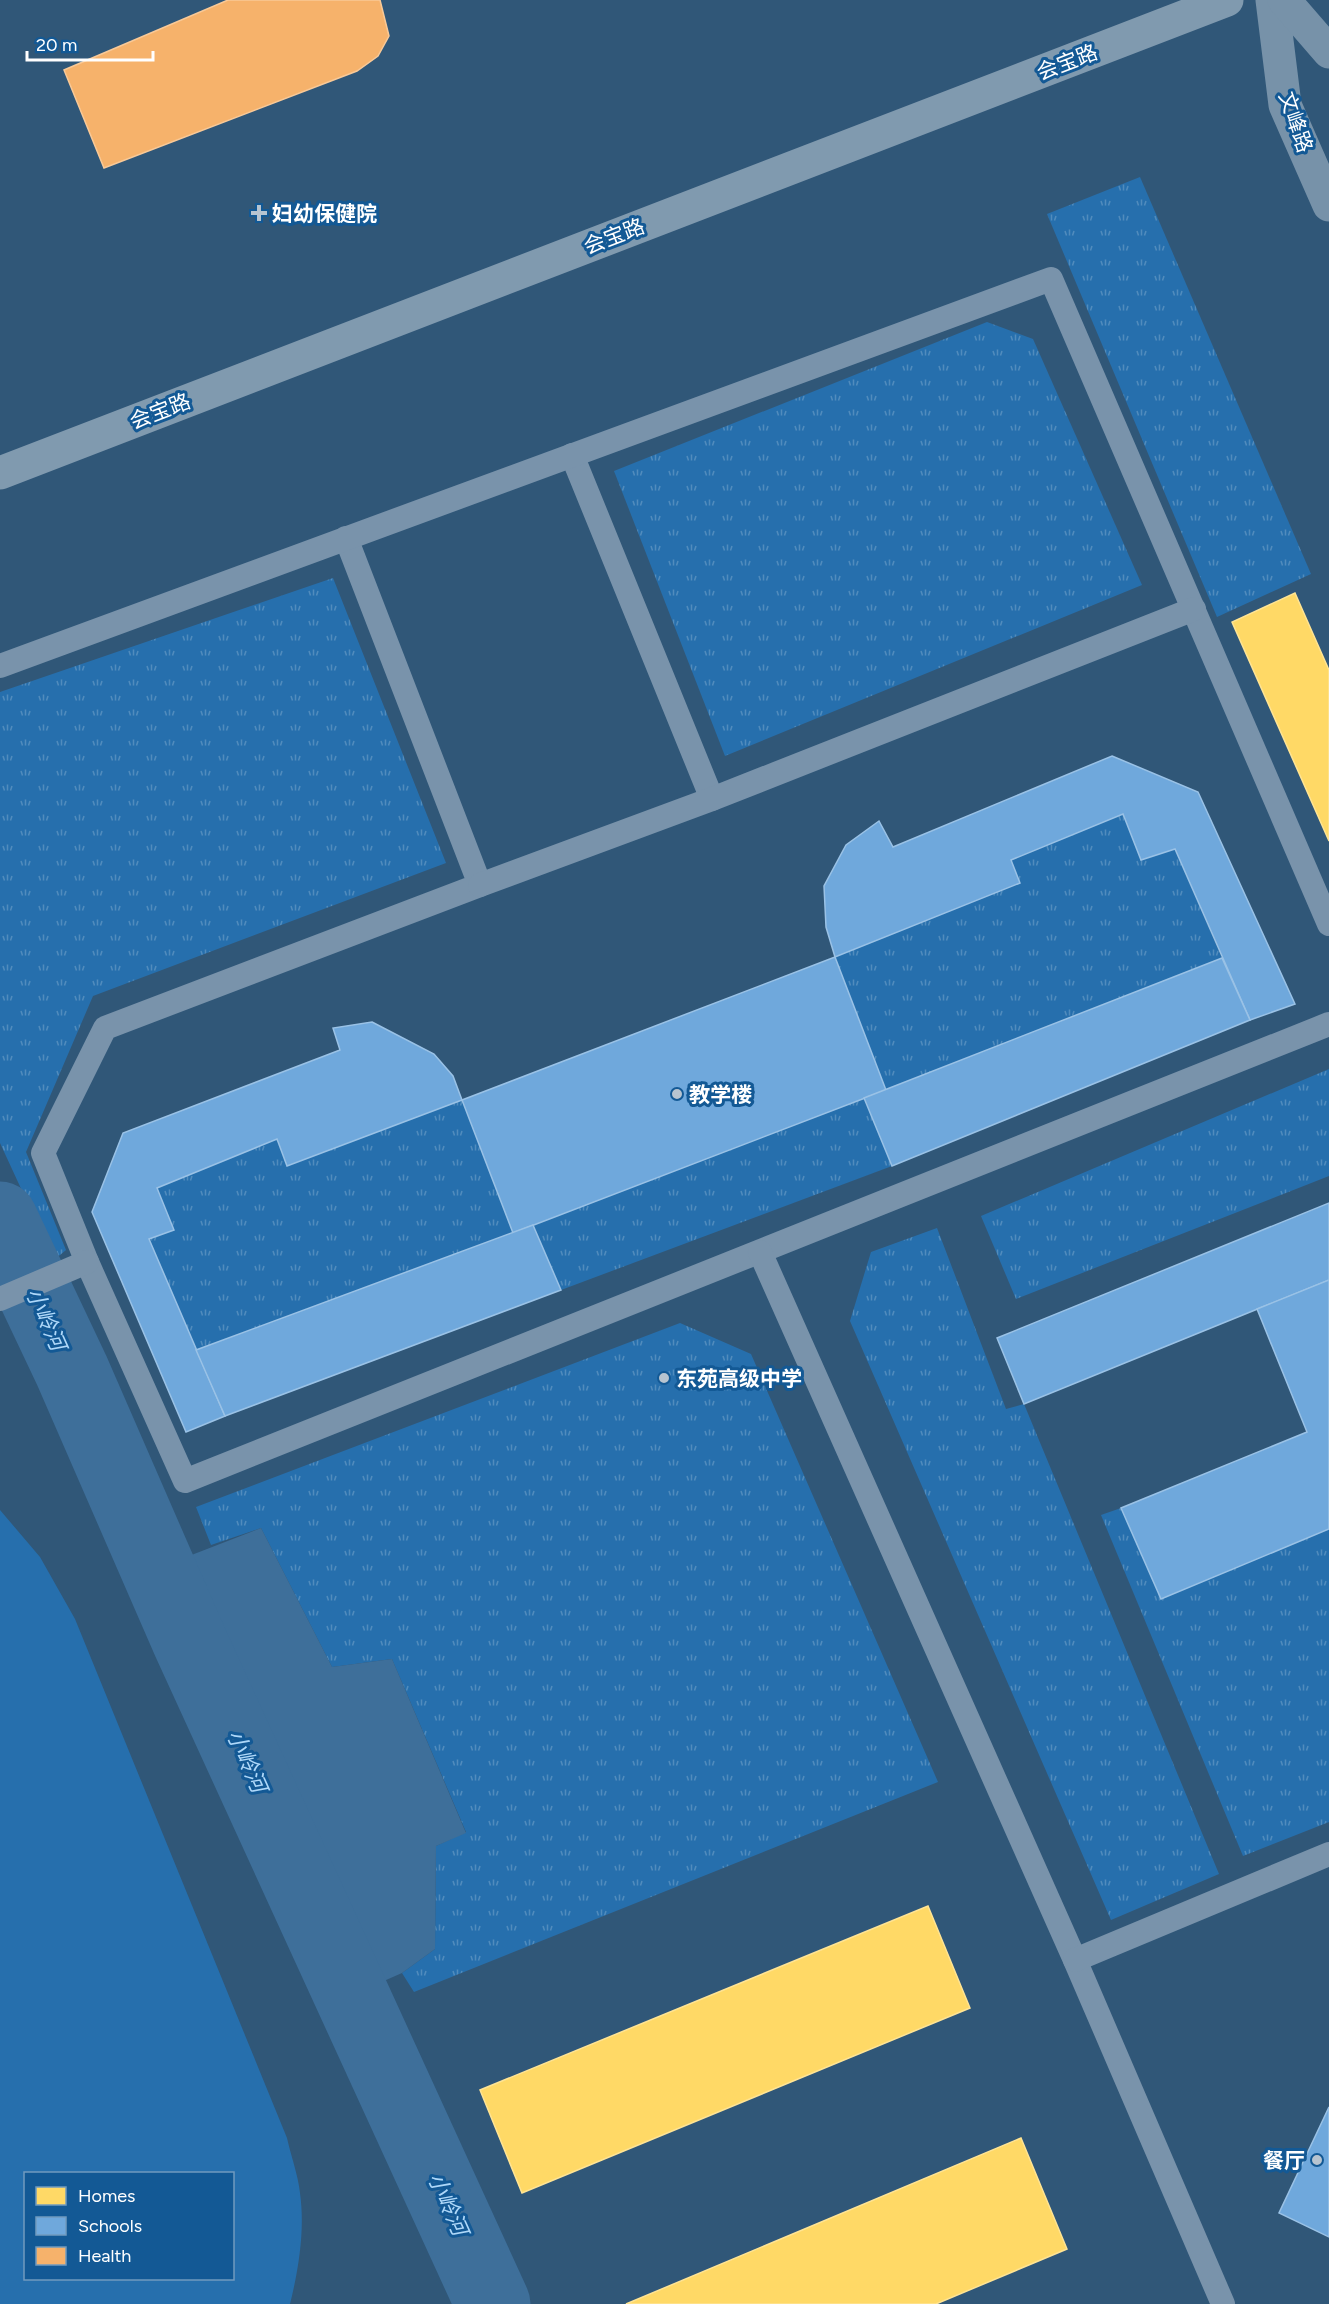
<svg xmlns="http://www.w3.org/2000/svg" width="1329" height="2304" font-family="Figtree,'Noto Sans SC',sans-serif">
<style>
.grass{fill:url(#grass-tufts)}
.pitch{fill:#266fad;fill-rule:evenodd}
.water{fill:#3e6f9a}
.homes{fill:#ffd966;stroke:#ffe494;stroke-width:1.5}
.schools{fill:#6fa8dc;stroke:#9ac2e6;stroke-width:1.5}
.health{fill:#f6b26b;stroke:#f9c997;stroke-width:1.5}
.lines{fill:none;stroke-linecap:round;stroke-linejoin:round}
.river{stroke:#3e6f9a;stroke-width:75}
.lane{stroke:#7993ab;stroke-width:24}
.secondary{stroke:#809aaf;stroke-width:33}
.primary{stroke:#7792a9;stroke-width:33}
.poi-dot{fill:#b7c4d0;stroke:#135995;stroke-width:2}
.labels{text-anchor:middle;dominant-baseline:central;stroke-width:6;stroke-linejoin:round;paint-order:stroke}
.street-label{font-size:21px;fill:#fff;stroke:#135995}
.poi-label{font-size:21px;font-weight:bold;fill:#fff;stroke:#135995;text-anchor:start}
.water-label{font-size:22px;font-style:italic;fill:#afd8f9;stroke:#135995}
</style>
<defs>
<pattern id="grass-tufts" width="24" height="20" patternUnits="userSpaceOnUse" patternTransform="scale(1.5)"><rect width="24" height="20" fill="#266fad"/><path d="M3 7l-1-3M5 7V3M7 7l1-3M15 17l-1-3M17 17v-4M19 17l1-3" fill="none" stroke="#518cbd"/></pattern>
</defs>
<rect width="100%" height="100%" fill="#305778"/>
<g class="grass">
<path d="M1140,177L1311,574L1217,617L1047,214Z"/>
<path d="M987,322L1033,339L1142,585L725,756L614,471Z"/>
<path d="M333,578L446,863L93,996L26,1152L66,1250L54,1260L0,1143V692Z"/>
<path d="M1123,814L1141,860L1175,849L1222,958L886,1090L835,957L1020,883L1011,860Z"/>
<path d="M1329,1069V1176L1016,1299L981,1216Z"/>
<path d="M864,1098L892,1166L561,1290L533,1225Z"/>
<path d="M462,1100L513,1233L196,1350L149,1239L174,1230L157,1188L277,1139L287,1166Z"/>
<path d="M937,1228L1006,1409L1024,1404L1219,1874L1111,1920L850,1321L871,1252Z"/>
<path d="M680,1323L751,1354L938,1782L414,1992L402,1973L435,1949L436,1846L466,1832L392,1659L332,1667L261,1528L211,1545L196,1507Z"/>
<path d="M1121,1508L1329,1529V1822L1243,1856L1101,1515Z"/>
</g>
<path class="pitch" d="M0,1510L40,1557L75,1619L287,2138C291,2156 298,2175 300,2193C305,2229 299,2268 290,2304H0ZM26,2174H232V2278H26Z"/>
<path class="water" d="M261,1528L332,1667L392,1659L466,1833L436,1846L435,1949L402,1973L352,1995L158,1568Z"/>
<g class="homes">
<path d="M1295,593L1329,670V841L1232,622Z"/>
<path d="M928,1906L970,2008L522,2193L480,2090Z"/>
<path d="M1021,2138L1067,2249L936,2304H626Z"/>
</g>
<g class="schools">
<path d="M1112,756L1198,792L1295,1004L1250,1020L1175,849L1141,860L1123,814L1011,860L1020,883L835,957L826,927L824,886L846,845L879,821L893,847Z"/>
<path d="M835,957L886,1090L513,1233L462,1100Z"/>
<path d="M1222,958L1250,1020L892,1166L864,1098Z"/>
<path d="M372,1022L434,1054L453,1076L462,1100L287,1166L277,1139L157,1188L174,1230L149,1239L225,1416L186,1432L92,1212L123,1133L340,1050L333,1028Z"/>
<path d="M1329,1203V1280L1024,1404L997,1338Z"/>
<path d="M533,1225L561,1290L225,1416L196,1350Z"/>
<path d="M1329,1280V1529L1161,1599L1121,1508L1307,1432L1257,1309Z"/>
<path d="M1329,2107V2237L1279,2213Z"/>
</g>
<path class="health" d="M228,0H380L389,36L378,56L357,71L104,168L64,70Z"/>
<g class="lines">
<path class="river" d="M0,1219L72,1371L190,1642L493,2304"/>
<g class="lane">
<path d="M572,455L712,799"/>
<path d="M346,538L480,885L105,1028L43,1153L87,1262L185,1481L1329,1024"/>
<path d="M0,666L1051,279L1329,924"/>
<path d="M480,885L712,799L1194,609"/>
<path d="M760,1252L1075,1960L1223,2304"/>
<path d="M0,1299L87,1262"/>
<path d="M1075,1960L1329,1854"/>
</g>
<path class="secondary" d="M0,473L1227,0"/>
<g class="primary">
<path d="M1272,0L1285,105L1329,205"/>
<path d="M1284,0L1329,52"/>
</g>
</g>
<g class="poi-dot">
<path d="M256 204h6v6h6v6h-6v6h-6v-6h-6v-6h6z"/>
<circle cx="677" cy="1094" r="6"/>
<circle cx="664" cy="1378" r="6"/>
<circle cx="1317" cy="2160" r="6"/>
</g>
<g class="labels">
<g class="street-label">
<text transform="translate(1067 62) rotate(-21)">会宝路</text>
<text transform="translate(1296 122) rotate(71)">文峰路</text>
<text transform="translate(614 236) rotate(-21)">会宝路</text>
<text transform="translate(160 411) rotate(-21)">会宝路</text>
</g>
<g class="poi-label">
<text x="272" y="213">妇幼保健院</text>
<text x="689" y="1094">教学楼</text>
<text x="676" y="1378">东苑高级中学</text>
<text x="1305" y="2160" text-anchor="end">餐厅</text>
</g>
<g class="water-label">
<text transform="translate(46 1319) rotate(66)">小岭河</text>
<text transform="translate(247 1761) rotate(66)">小岭河</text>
<text transform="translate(448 2204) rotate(66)">小岭河</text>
</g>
</g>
<rect x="24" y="2172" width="210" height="108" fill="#135995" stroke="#719bbf" stroke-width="1.5"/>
<rect x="36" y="2187" width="30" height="18" fill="#ffd966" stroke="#719bbf" stroke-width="1.5"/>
<text x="78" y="2202" font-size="18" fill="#ffffff">Homes</text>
<rect x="36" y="2217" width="30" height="18" fill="#6fa8dc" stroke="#719bbf" stroke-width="1.5"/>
<text x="78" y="2232" font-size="18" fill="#ffffff">Schools</text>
<rect x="36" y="2247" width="30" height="18" fill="#f6b26b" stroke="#719bbf" stroke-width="1.5"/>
<text x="78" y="2262" font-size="18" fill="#ffffff">Health</text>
<path d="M27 51v9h126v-9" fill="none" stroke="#ffffff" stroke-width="3"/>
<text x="36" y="51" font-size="18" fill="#ffffff" stroke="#135995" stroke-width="4.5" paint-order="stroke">20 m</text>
</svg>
